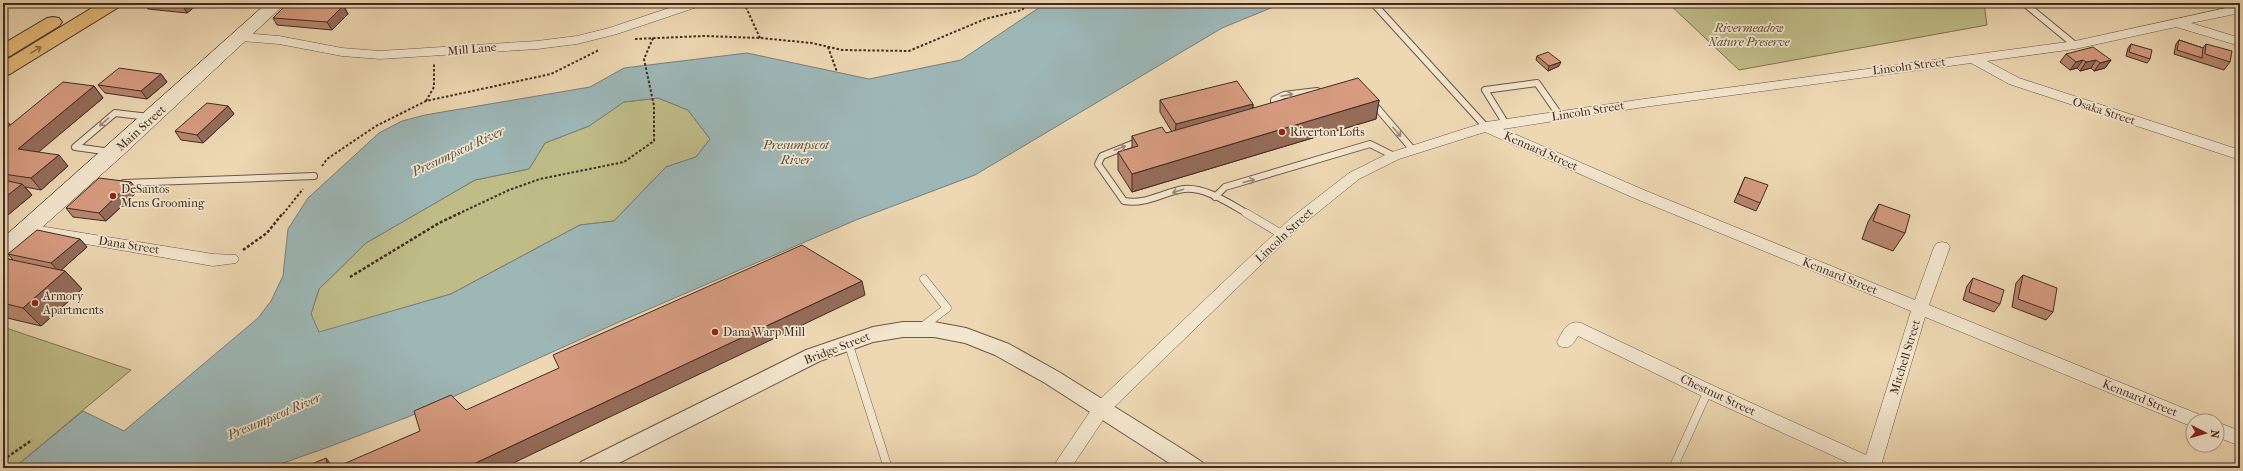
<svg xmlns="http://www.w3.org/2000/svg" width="2243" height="471" font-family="'IM FELL French Canon',serif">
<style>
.green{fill:#bfbc88;stroke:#807455}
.water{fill:#9db7b7;stroke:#787f7b;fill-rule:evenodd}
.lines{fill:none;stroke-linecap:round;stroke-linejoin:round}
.service-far1-casing{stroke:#6c5646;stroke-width:8}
.service-casing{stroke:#6c5646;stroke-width:9}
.minor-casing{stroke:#6c5646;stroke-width:1}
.tertiary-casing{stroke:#6c5646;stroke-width:2}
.secondary-casing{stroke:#412b22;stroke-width:1}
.trunk-casing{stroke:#412b22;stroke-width:2}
.path-far1{stroke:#412b22;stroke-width:2;stroke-dasharray:2.5 2;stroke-linecap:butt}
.path{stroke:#412b22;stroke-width:2.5;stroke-dasharray:3 2;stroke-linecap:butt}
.service-far1{stroke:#f3e6ce;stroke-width:6}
.service{stroke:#f3e6ce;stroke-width:8}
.minor{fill:#f3e6ce;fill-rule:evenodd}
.tertiary{fill:#f3e6ce;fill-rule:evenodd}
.secondary{fill:#f3e6ce;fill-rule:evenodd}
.trunk{fill:#e6bc7a;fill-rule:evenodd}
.wall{fill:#b8856e;stroke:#412b22}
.shaded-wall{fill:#966c5a;stroke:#412b22}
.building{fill:#d69b80;stroke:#412b22}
.oneway{stroke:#8b6c4a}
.oneway2{stroke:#9a8878}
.poi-dot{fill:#8f2418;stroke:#f3e6ce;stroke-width:1.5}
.labels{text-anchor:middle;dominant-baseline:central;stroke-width:3.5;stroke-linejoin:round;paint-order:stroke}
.park-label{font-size:12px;font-style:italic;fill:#5a4836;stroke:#f3e6ce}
.street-label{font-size:12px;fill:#412b22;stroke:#f3e6ce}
.poi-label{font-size:12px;fill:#412b22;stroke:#f3e6ce;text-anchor:start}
.water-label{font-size:13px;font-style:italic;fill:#584e47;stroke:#f3e6ce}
</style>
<rect width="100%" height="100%" fill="#edd8b3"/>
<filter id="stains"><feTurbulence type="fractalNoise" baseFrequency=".005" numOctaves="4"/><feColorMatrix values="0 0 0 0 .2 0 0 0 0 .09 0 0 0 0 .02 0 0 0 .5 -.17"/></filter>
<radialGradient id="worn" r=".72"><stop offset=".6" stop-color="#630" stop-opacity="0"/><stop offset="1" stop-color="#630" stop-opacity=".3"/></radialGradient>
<g class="green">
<path d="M1668,3H1984L1987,25L1739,70Z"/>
<path d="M658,98L688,110L710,139L696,157L666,167L614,221L580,225L451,294L319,333L311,314L319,289L366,243L475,180L529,169L545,143L589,126L623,102Z"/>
<path d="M3,327L131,370L14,468H3Z"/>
</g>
<path class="water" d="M1046,3H1283L1222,28L975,175L856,220L619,322L408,417L323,449L269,468H14L83,411L124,431L258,318L271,301L283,276L288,229L308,198L379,133L402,121L425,115L590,87L624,68L747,53L869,79L961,60ZM658,98L688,110L710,139L696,157L666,167L614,221L580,225L451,294L319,332L311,314L319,289L366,243L475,180L529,169L545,143L589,126L624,102Z"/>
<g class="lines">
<g class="service-far1-casing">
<g id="service-far1">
<path d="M1373,3L1486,127"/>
<path d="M2024,3L2075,45"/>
<path d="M1372,102L1413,150"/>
<path d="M1274,111V100L1284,95L1317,91"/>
<path d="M1506,124L1485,90L1537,83L1560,116"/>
<path d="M1140,143L1132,144L1102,156L1098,164L1124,201C1147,205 1163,192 1184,189C1206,187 1230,204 1248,214"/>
<path d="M111,152L75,147L115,113L149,117"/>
<path d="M124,183L314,176"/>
<path d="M1215,197L1225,187L1370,144L1394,156"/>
</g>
</g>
<g class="service-casing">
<g id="service">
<path d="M1246,213L1283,235"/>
<path d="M922,327L947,308L924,279"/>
<path d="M848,342L888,468"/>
<path d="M1673,468L1708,391"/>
</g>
</g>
<g class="minor-casing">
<g id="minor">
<path d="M684,3H702L700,6L617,34L577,44L537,49L380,59L342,56L279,44L242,41L236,37L242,33L279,36L342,48L380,51L537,41L577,36L609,28Z"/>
<path d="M2240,5V13L2191,23L2240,38V46L2176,27L2075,49L1987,61L2019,78L2240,150V160L2009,84L1971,63L1644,107L1503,129L1644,190L1915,300L1934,247L1937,243L1942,242L1947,243L1950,247L1929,305L2203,416L2206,421H2193V427L1925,317L1882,462L1887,468H1860L1702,396L1578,336C1573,344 1570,350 1559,346L1557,342C1562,332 1568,319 1581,323L1714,386L1866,455L1911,311L1634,198L1485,132L1399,159L1359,179L1301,226L1107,414L1071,468H1052L1095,404L1291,218L1349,173L1389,153L1486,122L1644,99L2075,41Z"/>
<path d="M27,224L213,254L236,255L239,259L236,263L213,266L22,233L20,229L22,225Z"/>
<path d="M2217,422L2240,431V446L2217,437Z"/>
</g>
</g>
<g class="tertiary-casing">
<path id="tertiary" d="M903,322H934L966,328L1009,344L1059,372L1190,454L1202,462L1205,468H1177L1045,383L995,355L965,343L934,337H903L873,342L820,361L609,468H578L581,462L806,350L873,327Z"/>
</g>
<g class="secondary-casing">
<path id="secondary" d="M267,3H286L121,157L11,255L3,258V238Z"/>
</g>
<g class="trunk-casing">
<g id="trunk">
<path d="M100,3H122L119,7L10,74L3,76V62Z"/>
<path d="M53,17L59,18L62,22L59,26L10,56L3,58V44L47,18Z"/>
</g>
</g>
<g class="path-far1">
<path d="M744,3L760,38"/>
<path d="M635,39L704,36L760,38L812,43L842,50L909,51L985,19L1022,10L1028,3"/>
<path d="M828,47L837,72"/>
<path d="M426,101L434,87V64"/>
<path d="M322,166L327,159L376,126L426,101L551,74L599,50"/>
<path d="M283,214L303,189"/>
<path d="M458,214L509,190L540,179L624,162L654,141V106L644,59L653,38"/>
</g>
<g class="path">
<path d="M243,250L267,233L283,213"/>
<path d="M350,277L439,223L460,213"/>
<path d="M3,460L32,440"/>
</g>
<use href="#service-far1" class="service-far1"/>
<use href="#service" class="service"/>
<use href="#minor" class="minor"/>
<use href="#tertiary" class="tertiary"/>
<use href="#secondary" class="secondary"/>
<use href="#trunk" class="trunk"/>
</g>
<g class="wall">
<path d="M144,3H199L187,13L148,9Z"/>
<path d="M288,3H351L347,7L344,6L348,14L332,30L277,25L273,18Z"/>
<path d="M2179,40L2203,48L2206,44L2230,62L2224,70L2174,54L2176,44Z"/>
<path d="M2131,44L2150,59L2147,63L2126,56L2128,48Z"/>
<path d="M2066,54L2111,60L2105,68L2094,71L2091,68L2080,71L2077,68L2070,70L2060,62Z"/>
<path d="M1537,56L1559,66L1548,71L1536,60Z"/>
<path d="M161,74L167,82L147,99L105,93L98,85Z"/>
<path d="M94,86L103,98L38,152L68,166L41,190L25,187L32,195L3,219V117L10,125Z"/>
<path d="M1160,100L1253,104V108L1379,100L1376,119L1132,192L1118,170V152L1132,148V136L1166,133L1172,132L1160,112Z"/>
<path d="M228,106L234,114L203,143L181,140L175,131Z"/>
<path d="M1745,177L1760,203L1756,211L1734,202Z"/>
<path d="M138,191L106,221L73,217L66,208Z"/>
<path d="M1879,204L1905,233L1893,251L1862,239L1868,222Z"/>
<path d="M80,239L87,247L61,270L65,271L82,289L41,326L3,317V258L13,260L8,254Z"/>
<path d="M2023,275L2053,312L2046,320L2012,307L2016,283Z"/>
<path d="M1973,278L2000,304L1994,312L1963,300L1967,286Z"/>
</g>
<g class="shaded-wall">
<path d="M181,3H199L187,13Z"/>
<path d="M345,3H351L347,7Z"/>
<path d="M343,6L348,14L332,30L327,22Z"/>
<path d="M2083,60L2077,68L2070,70L2076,62Z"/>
<path d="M2096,60L2091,68L2080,71L2086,62Z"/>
<path d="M2111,60L2105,68L2094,71L2100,63Z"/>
<path d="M1561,62L1559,66L1548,71L1549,66Z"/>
<path d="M161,74L167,82L147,99L141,91Z"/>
<path d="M94,86L103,98L28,161L18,149Z"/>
<path d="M1379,100L1376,119L1132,192V174Z"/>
<path d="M1253,104L1252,116L1175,136L1176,124Z"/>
<path d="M228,106L234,114L203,143L197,135Z"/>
<path d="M3,117L11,126L3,132Z"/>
<path d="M59,155L68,166L41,190L31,178Z"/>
<path d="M131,182L138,191L106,221L99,213Z"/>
<path d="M22,184L32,195L3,219V199Z"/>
<path d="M80,239L87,247L59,272L51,263Z"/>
<path d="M65,271L82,289L41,326L23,308Z"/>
<path d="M862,281L865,295L503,468H465Z"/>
<path d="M326,458L334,468H328Z"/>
</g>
<g class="building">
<path d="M288,3H311L343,6L327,22L273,18Z"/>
<path d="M2179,40L2203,48L2202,58L2177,50Z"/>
<path d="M2131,44L2152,50L2150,59L2129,52Z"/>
<path d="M2206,44L2232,51L2230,62L2205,54Z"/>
<path d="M2093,47L2111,60L2100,63L2096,60L2086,62L2083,60L2076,62L2066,54Z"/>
<path d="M1548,52L1561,62L1549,66L1537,56Z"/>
<path d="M119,68L161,74L141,91L98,85Z"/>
<path d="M1358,78L1379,100L1132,174L1118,152L1138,146L1132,136L1162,127L1166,133Z"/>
<path d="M1237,81L1253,104L1176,124L1160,100Z"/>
<path d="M63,82L94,86L18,149L59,155L31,178L3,174V131Z"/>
<path d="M207,103L228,106L197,135L175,131Z"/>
<path d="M1745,177L1768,185L1760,203L1738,194Z"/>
<path d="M99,178L131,182L99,213L66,208Z"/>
<path d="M3,180L22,184L3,199Z"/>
<path d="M1879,204L1910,215L1905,233L1873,221Z"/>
<path d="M37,230L80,239L51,263L8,254Z"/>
<path d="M802,245L862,281L465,468H334L420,431L414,411L451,395L466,410L559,368L553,355Z"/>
<path d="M3,258L65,271L23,308L3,303Z"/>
<path d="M2023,275L2057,288L2053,312L2018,299Z"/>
<path d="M1973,278L2004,290L2000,304L1969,292Z"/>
<path d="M326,458L328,468H302Z"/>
</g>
<defs><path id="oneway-shaft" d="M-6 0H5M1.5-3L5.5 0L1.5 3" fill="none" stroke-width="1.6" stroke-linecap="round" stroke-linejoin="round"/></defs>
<use class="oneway" href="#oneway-shaft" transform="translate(36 50) rotate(-31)"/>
<g class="oneway2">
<use href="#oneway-shaft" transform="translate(1287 95) rotate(-12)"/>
<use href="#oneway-shaft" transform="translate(104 122) rotate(139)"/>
<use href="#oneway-shaft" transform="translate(1397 132) rotate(49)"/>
<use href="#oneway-shaft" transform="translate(1120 148) rotate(-22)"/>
<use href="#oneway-shaft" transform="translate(1249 181) rotate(-14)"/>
<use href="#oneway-shaft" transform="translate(1178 191) rotate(162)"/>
</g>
<g class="poi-dot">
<circle cx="1282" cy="132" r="4"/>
<circle cx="113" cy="196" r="4"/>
<circle cx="35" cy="303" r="4"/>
<circle cx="715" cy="332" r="4"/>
</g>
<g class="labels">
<g class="park-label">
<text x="1749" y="28">Rivermeadow<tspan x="1749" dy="14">Nature Preserve</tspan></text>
</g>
<g class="street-label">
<text transform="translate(472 49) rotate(-5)">Mill Lane</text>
<text transform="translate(1909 66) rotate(-7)">Lincoln Street</text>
<text transform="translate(1588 111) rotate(-9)">Lincoln Street</text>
<text transform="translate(2104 111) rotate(18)">Osaka Street</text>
<text transform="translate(141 128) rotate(-42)">Main Street</text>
<text transform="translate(1541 151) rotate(24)">Kennard Street</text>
<text transform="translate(1284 235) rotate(-43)">Lincoln Street</text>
<text transform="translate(129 245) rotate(9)">Dana Street</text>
<text transform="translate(1840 276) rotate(22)">Kennard Street</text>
<text transform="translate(837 348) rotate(-21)">Bridge Street</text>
<text transform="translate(1905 357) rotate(-73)">Mitchell Street</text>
<text transform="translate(1718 395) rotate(25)">Chestnut Street</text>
<text transform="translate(2140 398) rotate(22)">Kennard Street</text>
</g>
<g class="poi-label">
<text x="1290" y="132">Riverton Lofts</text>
<text x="121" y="189">DeSantos<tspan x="121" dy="14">Mens Grooming</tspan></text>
<text x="43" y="296">Armory<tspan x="43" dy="14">Apartments</tspan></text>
<text x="723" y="332">Dana Warp Mill</text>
</g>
<g class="water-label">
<text x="796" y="144">Presumpscot<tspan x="796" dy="15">River</tspan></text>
<text transform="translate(458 151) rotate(-25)">Presumpscot River</text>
<text transform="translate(274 416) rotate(-23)">Presumpscot River</text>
</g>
</g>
<rect width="2243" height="471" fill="none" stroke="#edd8b3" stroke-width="16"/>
<rect x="4" y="4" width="2235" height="463" fill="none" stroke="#412b22" stroke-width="2"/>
<rect x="8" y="8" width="2227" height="455" fill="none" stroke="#412b22"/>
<g transform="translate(2205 433) rotate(96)"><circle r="19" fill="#f3e6ce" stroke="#ac9b89"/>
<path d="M0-3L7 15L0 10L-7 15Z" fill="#8f2418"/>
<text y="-6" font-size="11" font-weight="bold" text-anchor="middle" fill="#412b22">N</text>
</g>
<rect width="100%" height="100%" filter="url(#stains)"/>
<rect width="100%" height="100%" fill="url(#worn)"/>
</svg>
